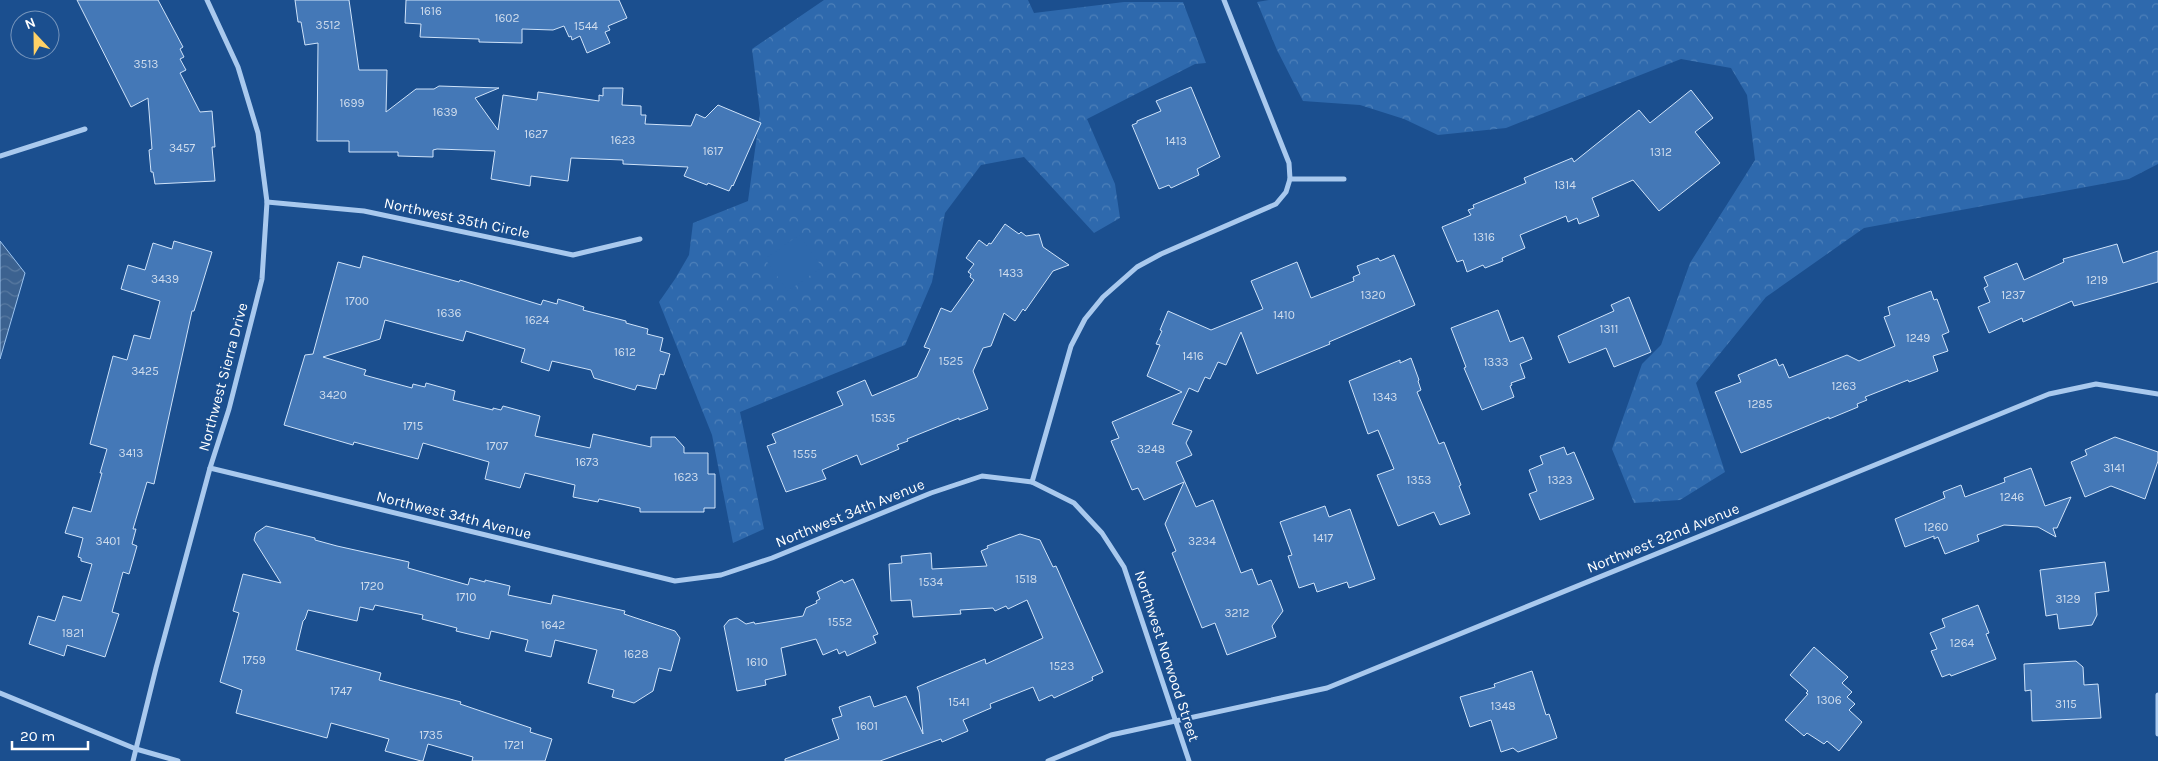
<svg xmlns="http://www.w3.org/2000/svg" width="2158" height="761" font-family="Karla,sans-serif">
<style>
.forest{fill:url(#forest-crowns)}
.pitch{fill:#2e69ad}
.water{fill:url(#water-waves);stroke:#9cc4f0}
.building{fill:#4478b7;stroke:#cfe3fa}
.lines{fill:none;stroke-linecap:round;stroke-linejoin:round}
.street{stroke:#a9c9ee;stroke-width:5}
.labels{text-anchor:middle;dominant-baseline:central;stroke-width:4.5;stroke-linejoin:round;paint-order:stroke}
.number-label{font-size:12px;fill:#d0dded}
.street-label{font-size:15px;fill:#fff;stroke:#1b4f8f}
</style>
<defs>
<pattern id="forest-crowns" width="20" height="18" patternUnits="userSpaceOnUse" patternTransform="scale(1.25)"><rect width="20" height="18" fill="#2e69ad"/><path d="M2 6a3 3 0 1 1 6 0M12 15a3 3 0 1 1 6 0" fill="none" stroke="#4d80b9"/></pattern>
<pattern id="water-waves" width="16" height="10" patternUnits="userSpaceOnUse" patternTransform="scale(1.25)"><rect width="16" height="10" fill="#3c6290"/><path d="M0 5q4-4 8 0t8 0" fill="none" stroke="#597aa1"/></pattern>
</defs>
<rect width="100%" height="100%" fill="#1b4f8f"/>
<g class="forest">
<path d="M824,0H1028L1034,13L1124,2H1183L1206,63L1195,64L1087,119L1115,184L1120,218L1094,233L1024,157L981,165L945,213L932,282L905,345L740,412L764,529L733,543L712,435L659,302L675,279L689,255L693,223L748,201L760,113L752,49Z"/>
<path d="M1269,0H2158V164L2129,179L1864,228L1766,297L1696,383L1725,472L1680,500L1634,503L1612,449L1642,364L1661,345L1690,263L1755,160L1747,95L1731,68L1681,59L1506,128L1438,135L1404,119L1360,105L1303,101L1277,50L1257,2Z"/>
</g>
<path class="pitch" d="M799,235L822,267L788,291L765,259Z"/>
<path class="water" d="M0,241L25,273L0,359Z"/>
<g class="building">
<path d="M77,0H158L183,47L180,49L184,57L180,59L186,70L180,73L200,112L212,111L215,147H212L215,181L155,184L153,172H151L149,150L152,149L148,98L131,107Z"/>
<path d="M295,0H349L359,70H387L386,112L416,89H434L439,86L499,88L475,98L498,130L503,95L537,100L538,92L599,101V95L603,96V88H623L622,105L641,106V115H646L645,124L691,126L696,114L705,118L718,105L761,123L733,186L732,185L729,191L708,183L707,185L684,176L688,167L623,164V160L571,158L568,181L531,176L530,186L491,179L495,151L437,149L433,150V157L398,156V152H349V141H317L318,43L305,45L301,22H298Z"/>
<path d="M406,0H619L627,18L608,26L610,30L605,32L610,43L587,53L580,36L572,40L571,36L569,37L564,26L553,30L522,29V43L479,42V39L420,37L421,24L405,23Z"/>
<path d="M1191,87L1220,157L1197,169L1199,175L1171,188L1169,185L1159,189L1132,125L1137,123V121L1161,111L1156,101Z"/>
<path d="M1691,90L1713,118L1695,132L1720,163L1659,211L1633,180L1592,198L1599,216L1579,224L1577,218L1568,222L1566,216L1520,235L1525,248L1502,258L1503,261L1485,268L1483,265L1467,272L1463,260L1457,262L1442,227L1471,215L1468,210L1474,208L1473,205L1526,183L1524,178L1572,158L1574,162L1639,110L1650,123Z"/>
<path d="M1005,224L1019,234L1021,232L1026,236L1039,234L1043,247L1069,265L1053,271L1025,311L1023,309L1015,321L1004,313L991,346L983,348L973,371L988,409L959,420V418L907,439L908,441L897,445L899,449L861,465L857,455L822,470L826,479L786,492L767,446L776,443L772,434L843,405L837,392L865,380L872,396L917,377L930,349L924,347L941,308L951,312L974,280L970,277L971,274L968,272L974,264L966,258L979,240L987,246L989,243L991,244Z"/>
<path d="M174,241L212,252L194,311H192L154,484L147,482L133,529H136L132,544L137,546L129,574L123,572L112,612L119,614L105,657L67,645L64,656L29,644L38,616L55,621L63,596L81,601L92,564L81,561V558L78,557L83,538L65,533L73,507L91,512L102,473H100L107,449L90,444L113,356L127,360L134,335L150,339L160,301L121,289L128,265L145,270L153,243L172,249Z"/>
<path d="M2117,244L2123,263L2158,251V282L2074,306L2072,301L2023,322L2022,318L1989,333L1978,307L1990,302L1984,288L1988,286L1984,277L2017,263L2024,280L2064,262L2063,259Z"/>
<path d="M1394,255L1415,305L1329,342L1330,344L1257,374L1241,332L1226,365L1218,362L1210,379L1205,377L1198,392L1189,388L1172,424L1192,431L1186,443L1192,455L1176,462L1196,507L1213,500L1241,573L1252,569L1258,585L1271,580L1283,611L1272,626L1276,637L1227,655L1215,623L1202,628L1172,553L1176,551L1165,524L1184,482L1144,500L1138,488L1132,490L1111,441L1119,438L1112,422L1182,392L1147,376L1160,345L1156,344L1162,331L1160,330L1168,311L1211,330L1263,309L1251,281L1297,262L1311,298L1354,281L1353,277L1360,274L1357,266L1378,258L1380,261Z"/>
<path d="M363,256L459,282L460,280L541,305L543,300L557,304L558,299L584,307L583,310L626,321V323L648,329L647,334L663,338L660,351L670,354L664,375L660,374L656,389L637,385L635,390L594,378L591,370L552,361L549,371L521,362L525,349L466,331L463,341L385,320L380,339L323,357L366,370L364,375L412,388L413,384L425,387L426,383L455,391L453,400L493,410V408L501,410L503,406L540,416L535,436L590,448L593,434L651,447V437H675L684,447V453H708V474H715V508H704V512H640V508L599,499L598,502L573,497L575,485L525,473L520,488L485,479L489,462L423,443L418,459L354,442L353,445L284,425L305,355L313,354L338,262L360,268Z"/>
<path d="M1931,291L1934,300L1937,299L1949,332L1942,335L1948,351L1933,356L1938,371L1909,382L1908,380L1865,397L1867,400L1857,404L1858,407L1829,419V417L1741,453L1715,392L1741,382L1738,375L1776,359L1779,366L1783,364L1789,378L1847,355L1859,361L1895,346L1884,317L1890,315L1888,307Z"/>
<path d="M1629,297L1651,352L1614,367L1606,348L1569,363L1558,336L1614,311L1611,305Z"/>
<path d="M1498,310L1510,342L1523,337L1532,359L1520,364L1525,378L1511,383L1512,385L1510,386L1514,397L1482,410L1464,368L1466,367L1451,328Z"/>
<path d="M1411,358L1419,380L1418,381L1421,390L1417,392L1439,444L1444,442L1461,485L1459,486L1470,514L1440,525L1434,512L1398,526L1377,475L1394,469L1378,430L1368,434L1349,381L1400,360V363Z"/>
<path d="M2115,437L2158,452V461L2145,499L2111,486L2085,497L2071,462L2087,455L2085,450Z"/>
<path d="M1564,447L1567,455L1574,452L1594,499L1540,520L1529,494L1537,491L1529,470L1543,464L1540,456Z"/>
<path d="M2031,468L2045,506L2071,497L2057,528H2053L2056,537L2038,527L2004,525L1977,535L1979,541L1945,554L1938,537L1934,539V536L1905,547L1895,519L1945,498L1943,492L1961,485L1965,497L2005,482L2004,478Z"/>
<path d="M1325,506L1329,517L1350,509L1375,579L1349,588L1347,582L1317,592L1314,583L1299,588L1288,556L1292,555L1280,522Z"/>
<path d="M266,526L315,538V540L337,546L409,562L408,568L468,585L470,578L485,582V580L510,586L508,595L551,604L553,595L625,611L624,614L675,631L680,638L671,671L659,668L653,691L634,703L612,697L614,690L588,683L597,650L555,640L551,657L525,651L528,640L491,631L489,639L456,631L457,628L422,619L423,615L375,605L373,610L360,607L357,621L308,610L305,619L303,621L296,650L381,673L379,680L461,702L460,704L531,728L530,732L552,739L545,761H472L473,757L428,744L423,761H421L385,751L389,739L331,723L327,738L236,713L242,690L220,682L239,613L233,611L243,574L281,583L254,540L256,533Z"/>
<path d="M1020,534L1040,540L1053,567L1056,566L1103,672L1092,677L1093,680L1054,698L1052,695L1039,701L1033,687L990,704L991,708L963,720L968,731L942,742L941,739L880,761H785V759L839,739L832,719L842,716L839,707L870,696L874,707L906,696L923,734L919,692L917,687L985,659L986,664L1043,638L1027,600L1008,609L1006,606L995,611L993,608L960,610L961,614L913,617L911,600L891,601L889,564L902,563L901,556L931,553L932,569L987,566L981,551L988,548L987,546Z"/>
<path d="M2105,562L2109,591L2095,593L2097,615L2092,625L2059,629L2057,614L2046,616L2040,570Z"/>
<path d="M853,579L878,634L873,636L876,643L847,656L845,651L839,654L837,649L823,655L816,639L781,648L786,675L765,680L766,685L737,691L724,626L729,620L737,618L746,624L754,622L755,624L803,616L806,608L817,603L816,601L820,599L817,592L842,580L844,583Z"/>
<path d="M1978,605L1989,633L1986,634L1996,659L1951,676L1950,674L1942,677L1931,651L1937,649L1930,633L1945,627L1942,619Z"/>
<path d="M1814,647L1848,677L1842,683L1852,692L1847,697L1855,704L1849,710L1862,722L1839,751L1827,741L1824,744L1807,733L1804,736L1785,720L1808,694L1806,693L1808,691L1790,675Z"/>
<path d="M2076,661L2083,667L2084,685L2098,684L2101,718L2032,721L2031,690L2025,691L2024,664Z"/>
<path d="M1532,671L1546,715L1549,714L1557,738L1518,752L1513,748L1501,752L1491,720L1470,727L1460,697L1495,687L1494,684Z"/>
</g>
<g class="lines">
<g class="street">
<path d="M1224,0L1289,163L1290,179"/>
<path d="M0,156L85,129"/>
<path d="M267,202L364,211L573,255L640,239"/>
<path d="M210,468L675,581L721,575L772,558L931,493L982,476L1032,482L1074,503L1102,533L1124,567L1189,761"/>
<path d="M1032,482L1071,346L1085,319L1103,297L1137,267L1161,254L1276,204L1286,192L1290,179H1344"/>
<path d="M0,693L136,749L178,761"/>
<path d="M2158,695V734"/>
<path d="M133,761L156,668L210,468L229,409L262,279L267,202L258,133L238,67L207,0"/>
<path d="M1048,761L1111,735L1327,688L2049,394L2096,384L2158,394"/>
</g>
</g>
<g class="labels">
<g class="number-label">
<text x="431" y="11">1616</text>
<text x="507" y="18">1602</text>
<text x="328" y="25">3512</text>
<text x="586" y="26">1544</text>
<text x="146" y="64">3513</text>
<text x="352" y="103">1699</text>
<text x="445" y="112">1639</text>
<text x="536" y="134">1627</text>
<text x="623" y="140">1623</text>
<text x="1176" y="141">1413</text>
<text x="182" y="148">3457</text>
<text x="713" y="151">1617</text>
<text x="1661" y="152">1312</text>
<text x="1565" y="185">1314</text>
<text x="1484" y="237">1316</text>
<text x="1011" y="273">1433</text>
<text x="165" y="279">3439</text>
<text x="2097" y="280">1219</text>
<text x="1373" y="295">1320</text>
<text x="2013" y="295">1237</text>
<text x="357" y="301">1700</text>
<text x="449" y="313">1636</text>
<text x="1284" y="315">1410</text>
<text x="537" y="320">1624</text>
<text x="1609" y="329">1311</text>
<text x="1918" y="338">1249</text>
<text x="625" y="352">1612</text>
<text x="1193" y="356">1416</text>
<text x="951" y="361">1525</text>
<text x="1496" y="362">1333</text>
<text x="145" y="371">3425</text>
<text x="1844" y="386">1263</text>
<text x="333" y="395">3420</text>
<text x="1385" y="397">1343</text>
<text x="1760" y="404">1285</text>
<text x="883" y="418">1535</text>
<text x="413" y="426">1715</text>
<text x="497" y="446">1707</text>
<text x="1151" y="449">3248</text>
<text x="131" y="453">3413</text>
<text x="805" y="454">1555</text>
<text x="587" y="462">1673</text>
<text x="2114" y="468">3141</text>
<text x="686" y="477">1623</text>
<text x="1419" y="480">1353</text>
<text x="1560" y="480">1323</text>
<text x="2012" y="497">1246</text>
<text x="1936" y="527">1260</text>
<text x="1323" y="538">1417</text>
<text x="108" y="541">3401</text>
<text x="1202" y="541">3234</text>
<text x="1026" y="579">1518</text>
<text x="931" y="582">1534</text>
<text x="372" y="586">1720</text>
<text x="466" y="597">1710</text>
<text x="2068" y="599">3129</text>
<text x="1237" y="613">3212</text>
<text x="840" y="622">1552</text>
<text x="553" y="625">1642</text>
<text x="73" y="633">1821</text>
<text x="1962" y="643">1264</text>
<text x="636" y="654">1628</text>
<text x="254" y="660">1759</text>
<text x="757" y="662">1610</text>
<text x="1062" y="666">1523</text>
<text x="341" y="691">1747</text>
<text x="1829" y="700">1306</text>
<text x="959" y="702">1541</text>
<text x="2066" y="704">3115</text>
<text x="1503" y="706">1348</text>
<text x="867" y="726">1601</text>
<text x="431" y="735">1735</text>
<text x="514" y="745">1721</text>
</g>
<g class="street-label">
<text transform="translate(457 218) rotate(12)">Northwest 35th Circle</text>
<text transform="translate(223 377) rotate(-75)">Northwest Sierra Drive</text>
<text transform="translate(850 513) rotate(-22)">Northwest 34th Avenue</text>
<text transform="translate(454 515) rotate(14)">Northwest 34th Avenue</text>
<text transform="translate(1663 538) rotate(-22)">Northwest 32nd Avenue</text>
<text transform="translate(1167 656) rotate(72)">Northwest Norwood Street</text>
</g>
</g>
<g transform="translate(35 35) rotate(338)"><circle r="24" fill="#1b4f8f" stroke="#7695bc"/>
<path d="M0-4L9 19L0 12L-9 19Z" fill="#ffd166"/>
<text y="-8" font-size="14" font-weight="bold" text-anchor="middle" fill="#ffffff">N</text>
</g>
<path d="M12 741v8h76v-8" fill="none" stroke="#ffffff" stroke-width="2.5"/>
<text x="20" y="741" font-size="15" fill="#ffffff" stroke="#1b4f8f" stroke-width="4" paint-order="stroke">20 m</text>
</svg>
